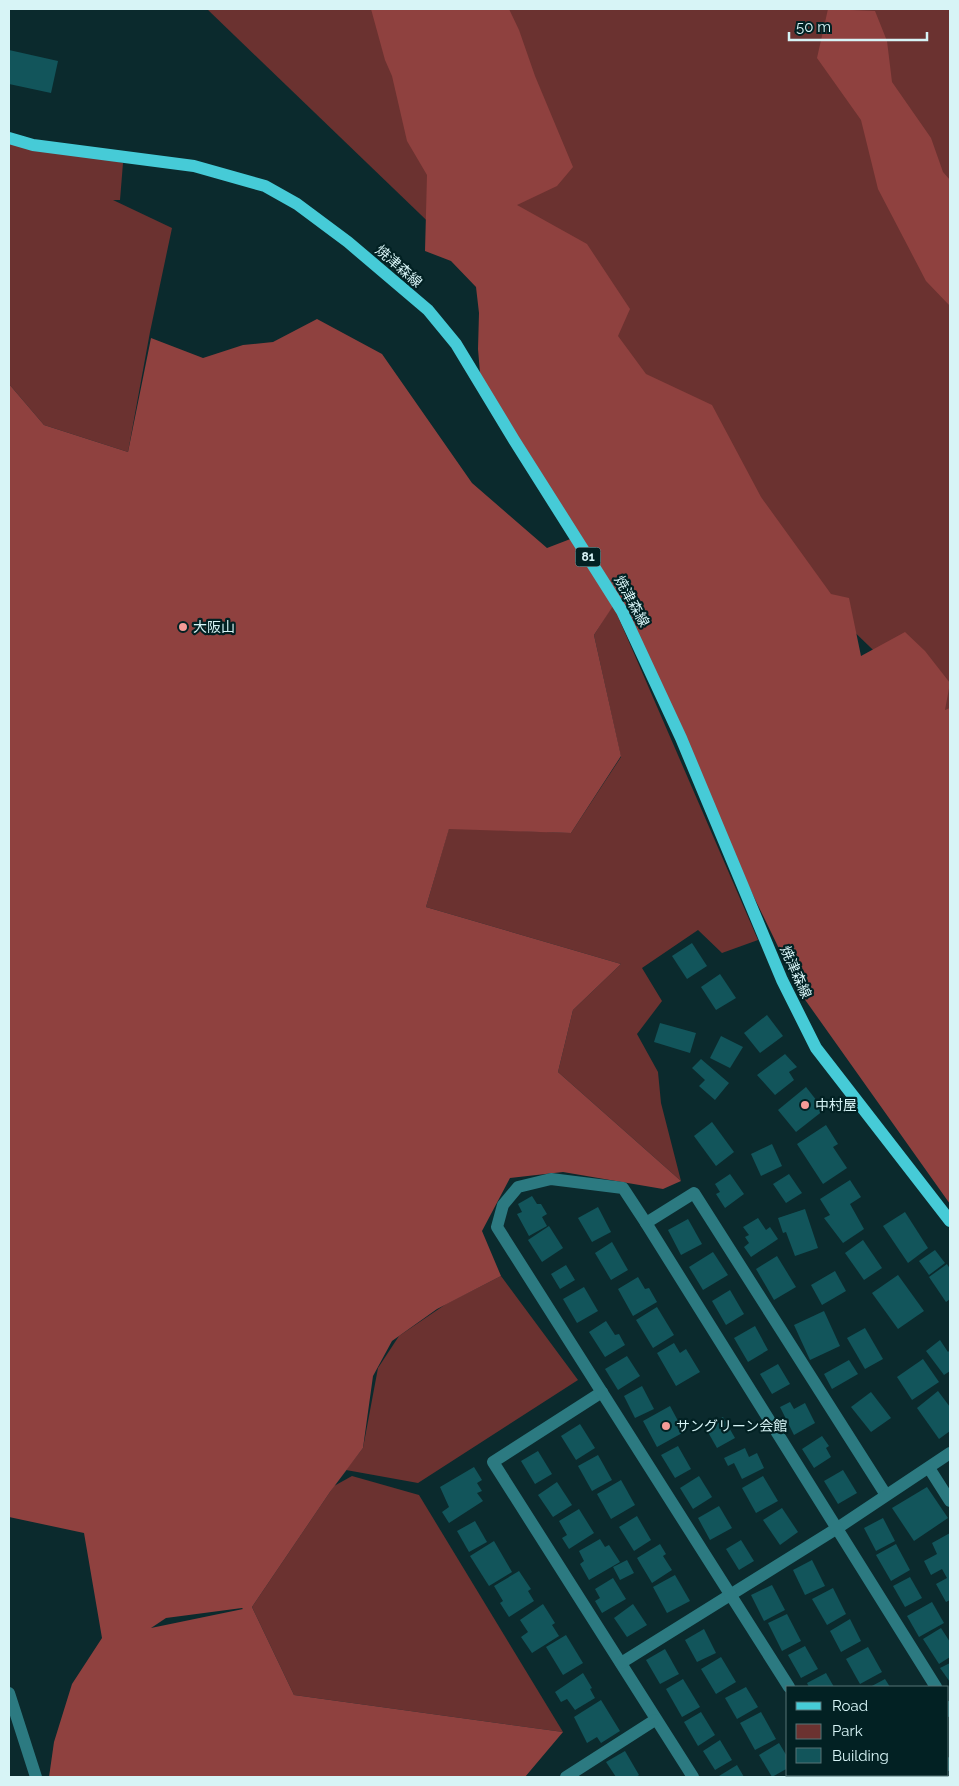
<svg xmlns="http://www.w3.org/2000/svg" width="959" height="1786" font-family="Raleway,'Noto Sans JP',sans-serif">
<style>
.green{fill:#6b3230}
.forest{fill:#8f413f;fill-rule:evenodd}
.building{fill:#12555b}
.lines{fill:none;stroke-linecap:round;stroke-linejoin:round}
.minor{stroke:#2c7a81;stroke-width:12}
.major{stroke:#46cbd7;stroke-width:12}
.poi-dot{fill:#f59b97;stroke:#022123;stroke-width:2}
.labels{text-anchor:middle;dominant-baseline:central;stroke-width:4.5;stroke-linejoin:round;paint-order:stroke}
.shield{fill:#022123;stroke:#97b5b7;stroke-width:1}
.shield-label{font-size:12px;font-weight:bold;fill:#d7f4f6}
.street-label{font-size:14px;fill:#d7f4f6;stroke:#022123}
.poi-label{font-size:14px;fill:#d7f4f6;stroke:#022123;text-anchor:start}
</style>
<rect width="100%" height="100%" fill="#0b2a2d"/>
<g class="green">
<path d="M207,9H950V724Z"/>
<path d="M9,137L123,163L120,200H113L172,228L150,332L128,452L44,425L9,384Z"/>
<path d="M613,605L758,940L722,953L698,930L642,968L662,1001L637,1034L658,1072L661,1103L681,1181L558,1072L573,1010L621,964L426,907L449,828L571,833L621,757L594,635Z"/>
<path d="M501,1276L578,1380L418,1483L346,1470L363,1448L378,1368L399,1336L446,1304Z"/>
<path d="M352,1476L419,1495L563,1732L294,1695L252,1607L334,1486Z"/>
</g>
<g class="forest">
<path d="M371,9H509L519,30L535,76L573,167L557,186L517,205L587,244L630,309L618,336L646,374L712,405L761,497L831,594L849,598L861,656L905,632L925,651L950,683L945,710L950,708V1204L801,994L613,606L594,635L621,756L571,833L449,829L426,907L621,964L573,1010L558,1072L681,1181L663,1189L563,1172L510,1178L482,1231L501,1276L437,1309L392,1341L373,1376L363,1448L330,1492L252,1607L294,1695L563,1732L525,1777H49L54,1742L72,1684L102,1638L84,1533L9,1517V384L44,425L128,452L151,338L203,358L243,345L273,342L317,319L382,354L472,483L547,548L573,538L481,385L478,349L479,313L476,287L451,261L425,251L427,175L407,141L392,76L385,60ZM242,1608L243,1609L151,1628L166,1618Z"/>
<path d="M828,9L875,11L887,41L892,82L931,138L943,172L950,180V306L926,281L878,189L861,120L817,58Z"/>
</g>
<g class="building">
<path d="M9,50L58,61L51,93L9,84Z"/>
<path d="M692,943L707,966L687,979L672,956Z"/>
<path d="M720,974L736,998L716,1010L701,987Z"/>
<path d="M767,1015L783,1036L760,1053L744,1033Z"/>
<path d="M660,1023L696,1033L690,1053L654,1042Z"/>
<path d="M721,1036L743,1047L730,1068L710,1058Z"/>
<path d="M785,1054L797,1067L789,1072L794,1080L775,1095L757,1075Z"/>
<path d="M701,1059L729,1083L715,1100L699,1086L705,1080L692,1068Z"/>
<path d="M806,1087L824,1110L796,1132L778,1110Z"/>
<path d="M712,1122L734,1152L716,1166L694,1136Z"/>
<path d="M826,1125L838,1144L833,1147L847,1168L823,1184L797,1144Z"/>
<path d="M772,1144L782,1166L761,1176L751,1154Z"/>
<path d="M730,1174L744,1194L725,1208L716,1194L720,1192L715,1184Z"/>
<path d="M789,1174L802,1193L786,1203L773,1184Z"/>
<path d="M850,1180L861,1197L850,1204L864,1229L843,1243L824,1218L830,1215L820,1199Z"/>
<path d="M532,1196L537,1204H541L547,1214L542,1217L547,1226L529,1236L517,1214L522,1212L518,1204Z"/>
<path d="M598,1207L611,1232L592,1242L578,1218Z"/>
<path d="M805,1209L818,1248L795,1256L786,1232L783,1233L778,1218Z"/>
<path d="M905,1212L928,1248L908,1263L883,1226Z"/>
<path d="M758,1218L766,1230L770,1227L778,1239L751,1257L744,1247L749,1243L745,1237L749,1235L743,1227Z"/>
<path d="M688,1219L702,1244L681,1255L668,1230Z"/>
<path d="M549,1226L563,1248L542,1262L528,1240Z"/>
<path d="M863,1240L882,1268L864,1280L845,1253Z"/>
<path d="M612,1242L628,1270L611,1280L595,1253Z"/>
<path d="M935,1250L945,1263L929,1275L919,1261Z"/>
<path d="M713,1252L728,1275L703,1290L689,1267Z"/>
<path d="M777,1256L796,1287L774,1300L756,1269Z"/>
<path d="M947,1264L950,1269V1299L946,1302L929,1277Z"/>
<path d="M566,1265L575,1280L560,1289L551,1274Z"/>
<path d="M835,1271L846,1291L822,1305L811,1285Z"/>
<path d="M898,1275L924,1311L898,1329L872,1293Z"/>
<path d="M638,1277L645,1289L649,1288L657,1302L633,1316L618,1289Z"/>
<path d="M584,1287L598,1311L577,1323L563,1299Z"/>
<path d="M730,1290L744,1314L726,1325L712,1301Z"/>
<path d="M657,1307L674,1335L653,1348L636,1320Z"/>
<path d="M824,1311L840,1346L810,1360L794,1325Z"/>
<path d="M606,1321L615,1335L619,1334L625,1345L605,1357L589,1332Z"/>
<path d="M755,1326L768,1350L748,1362L734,1338Z"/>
<path d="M865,1328L883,1359L865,1369L847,1338Z"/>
<path d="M940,1340L948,1352L950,1350V1371L944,1375L926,1351Z"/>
<path d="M674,1343L680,1353L686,1349L700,1372L676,1386L657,1353Z"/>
<path d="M627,1356L640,1376L618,1390L605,1369Z"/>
<path d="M923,1359L939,1382L912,1400L897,1377Z"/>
<path d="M849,1360L858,1374L832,1389L824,1374Z"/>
<path d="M778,1364L790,1384L772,1394L760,1374Z"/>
<path d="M642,1386L654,1409L635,1418L624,1396Z"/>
<path d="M938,1391L950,1407V1431L939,1439L917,1408Z"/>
<path d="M871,1392L891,1418L871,1432L851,1407Z"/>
<path d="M790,1402L794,1409L805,1403L815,1423L794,1435L780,1407Z"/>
<path d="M670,1406L684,1432L657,1447L643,1421Z"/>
<path d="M723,1417L735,1438L717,1448L705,1427Z"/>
<path d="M580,1424L595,1448L576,1460L561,1436Z"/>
<path d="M822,1436L829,1446L826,1448L831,1457L814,1468L802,1449Z"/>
<path d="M678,1446L691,1469L675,1478L661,1455Z"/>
<path d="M745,1448L749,1457L757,1453L764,1468L742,1479L734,1463L728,1466L724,1458Z"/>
<path d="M538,1451L552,1474L535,1484L521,1461Z"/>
<path d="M598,1455L612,1480L592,1491L578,1466Z"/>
<path d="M474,1467L482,1480L477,1483L482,1491L477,1493L483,1501L449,1523L442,1512L449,1507L440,1487Z"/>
<path d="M843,1470L857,1493L838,1504L824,1481Z"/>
<path d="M699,1476L712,1497L693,1509L680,1488Z"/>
<path d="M763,1476L778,1501L756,1513L742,1488Z"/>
<path d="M621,1480L635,1505L611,1519L597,1494Z"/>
<path d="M557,1482L572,1505L553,1517L538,1495Z"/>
<path d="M927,1487L948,1518L914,1541L892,1508Z"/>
<path d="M719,1506L732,1528L710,1540L698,1518Z"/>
<path d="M782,1508L798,1532L780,1545L763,1520Z"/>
<path d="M579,1509L594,1533L569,1549L562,1538L567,1535L559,1521Z"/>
<path d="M637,1516L651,1540L634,1551L619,1527Z"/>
<path d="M883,1518L895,1541L876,1551L864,1528Z"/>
<path d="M475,1521L487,1542L469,1552L457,1531Z"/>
<path d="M950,1533V1600L946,1602L936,1584L947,1578L942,1569L931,1575L924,1561L937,1554L932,1543Z"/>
<path d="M600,1539L605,1547L609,1545L620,1562L589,1580L580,1564L584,1561L579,1551Z"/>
<path d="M741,1540L754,1561L739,1570L726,1549Z"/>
<path d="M494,1541L512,1572L489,1586L470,1556Z"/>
<path d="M660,1544L666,1554L663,1556L672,1570L652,1583L637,1558Z"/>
<path d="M896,1544L910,1570L891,1581L876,1555Z"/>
<path d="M627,1560L634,1573L620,1580L613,1567Z"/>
<path d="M812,1560L825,1586L805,1595L793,1570Z"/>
<path d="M519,1571L531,1589L528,1591L534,1601L509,1617L500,1603L503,1601L494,1586Z"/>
<path d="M675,1575L690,1601L667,1613L653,1587Z"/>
<path d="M910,1577L922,1598L905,1607L893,1586Z"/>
<path d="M613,1578L626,1599L602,1613L595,1601L600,1598L595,1589Z"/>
<path d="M772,1585L785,1610L764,1621L751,1595Z"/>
<path d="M833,1588L846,1614L827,1625L812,1599Z"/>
<path d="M932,1602L944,1623L919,1637L907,1616Z"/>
<path d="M543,1604L555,1623L552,1625L559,1636L532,1653L521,1637L528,1632L520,1620Z"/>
<path d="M633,1604L647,1625L627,1637L614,1618Z"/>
<path d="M787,1614L801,1641L782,1651L768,1623Z"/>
<path d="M850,1619L861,1641L841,1652L830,1631Z"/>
<path d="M941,1628L950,1642V1657L939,1664L923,1639Z"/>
<path d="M704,1629L716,1653L697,1662L685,1640Z"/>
<path d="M566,1635L583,1663L563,1675L546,1647Z"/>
<path d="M805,1646L818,1669L801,1678L788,1655Z"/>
<path d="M868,1647L882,1672L860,1684L846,1659Z"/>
<path d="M665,1649L679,1674L660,1684L646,1660Z"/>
<path d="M721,1657L736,1682L716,1694L701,1669Z"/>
<path d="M950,1663V1682L940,1668Z"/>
<path d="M583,1673L592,1688L590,1689L595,1698L575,1710L567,1699L561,1702L555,1692Z"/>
<path d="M826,1673L834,1687H809L807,1683Z"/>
<path d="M683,1679L700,1707L682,1717L666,1689Z"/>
<path d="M885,1679L890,1687H870Z"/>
<path d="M746,1687L758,1707L737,1719L725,1698Z"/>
<path d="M601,1700L620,1731L601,1743L597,1737L587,1743L574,1717Z"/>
<path d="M701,1712L715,1735L698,1746L684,1722Z"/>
<path d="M761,1712L776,1739L755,1750L740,1723Z"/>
<path d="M720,1740L732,1760L715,1770L703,1751Z"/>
<path d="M779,1743L788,1758V1768L772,1777L759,1755Z"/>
<path d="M625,1751L639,1775L636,1777H616L606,1762Z"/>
<path d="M737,1765L744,1777H720L719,1776Z"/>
<path d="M864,1775H896L898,1777H866Z"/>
</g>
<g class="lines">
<g class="minor">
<path d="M646,1223L694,1193L886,1495"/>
<path d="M602,1392L493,1462L693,1777"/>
<path d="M929,1468L950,1501"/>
<path d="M621,1663L836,1529L950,1453"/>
<path d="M789,1687L497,1227L503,1205L518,1187L551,1179L623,1188L646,1223L936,1687"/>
<path d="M9,1693L36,1777"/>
<path d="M948,1707L950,1711"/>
<path d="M948,1765L950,1763"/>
<path d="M844,1775L845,1777"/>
<path d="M566,1777L655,1720"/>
<path d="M928,1777L932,1775"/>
</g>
<path class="major" d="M9,138L33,145L194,166L265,186L297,204L348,242L428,310L456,344L514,440L622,611L681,738L782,980L816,1048L950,1221"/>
</g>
<g class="poi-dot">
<circle cx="183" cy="627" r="5"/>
<circle cx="805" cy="1105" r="5"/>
<circle cx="666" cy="1426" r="5"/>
</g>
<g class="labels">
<rect class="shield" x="575.5" y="547.5" width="25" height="19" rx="4"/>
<g class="shield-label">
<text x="588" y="557">81</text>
</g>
<g class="street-label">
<text transform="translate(399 266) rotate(41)">焼津森線</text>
<text transform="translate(632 601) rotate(61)">焼津森線</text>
<text transform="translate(796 972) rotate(66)">焼津森線</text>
</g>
<g class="poi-label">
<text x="193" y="627">大阪山</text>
<text x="815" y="1105">中村屋</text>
<text x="676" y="1426">サングリーン会館</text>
</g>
</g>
<rect width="959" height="1786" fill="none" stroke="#d7f4f6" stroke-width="20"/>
<rect x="786" y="1686" width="162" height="90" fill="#022123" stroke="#577577"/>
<rect x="796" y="1702" width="25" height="8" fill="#46cbd7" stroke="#577577"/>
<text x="832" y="1711" font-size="15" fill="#d7f4f6">Road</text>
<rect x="796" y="1724" width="25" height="15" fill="#6b3230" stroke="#577577"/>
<text x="832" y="1736" font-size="15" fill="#d7f4f6">Park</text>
<rect x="796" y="1748" width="25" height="15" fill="#12555b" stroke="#577577"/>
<text x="832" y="1761" font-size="15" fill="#d7f4f6">Building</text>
<path d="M789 32v8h138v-8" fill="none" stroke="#d7f4f6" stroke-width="2.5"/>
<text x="796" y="32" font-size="15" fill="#d7f4f6" stroke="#022123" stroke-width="4" paint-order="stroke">50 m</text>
</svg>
